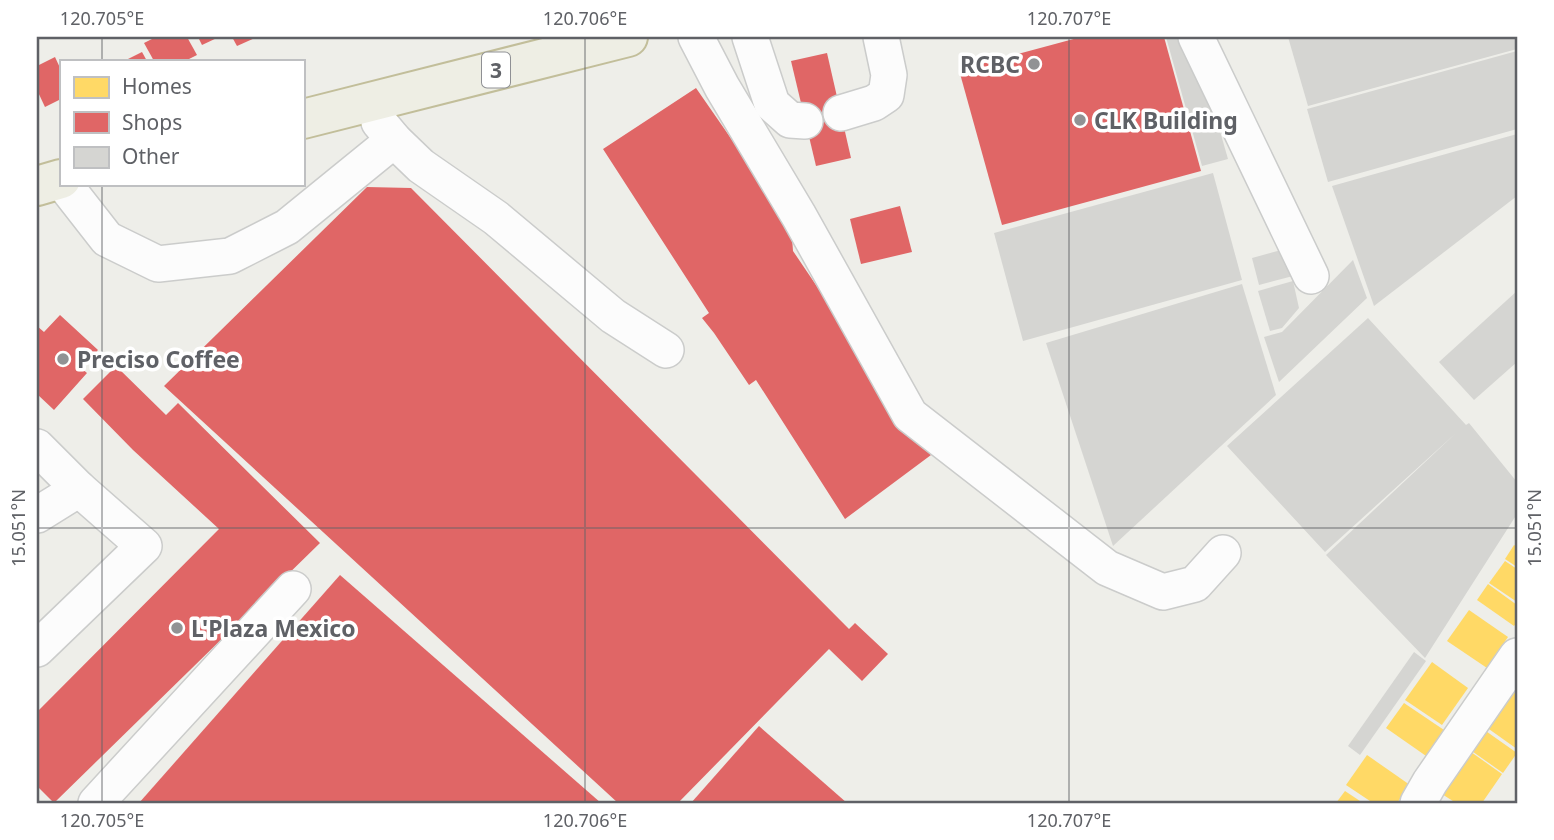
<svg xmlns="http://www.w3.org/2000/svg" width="1554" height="840" font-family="'Noto Sans',sans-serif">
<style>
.homes{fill:#ffd966}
.shops{fill:#e06666}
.building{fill:#d5d5d2}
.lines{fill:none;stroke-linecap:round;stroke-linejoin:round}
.minor-casing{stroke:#cbcccb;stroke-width:38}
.highway-casing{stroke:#c2be9a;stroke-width:42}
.minor{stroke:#fcfcfc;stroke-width:35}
.highway{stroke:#eeeee4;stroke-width:38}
.ticks{fill:none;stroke:#5f6166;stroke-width:2;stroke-opacity:0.45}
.poi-dot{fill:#919294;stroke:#fff;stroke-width:2.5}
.labels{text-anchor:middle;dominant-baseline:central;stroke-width:7;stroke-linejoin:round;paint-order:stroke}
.shield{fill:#fff;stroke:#8f9094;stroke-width:2}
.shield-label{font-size:21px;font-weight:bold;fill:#5f6166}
.poi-label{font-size:23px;font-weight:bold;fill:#5f6166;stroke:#fff;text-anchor:start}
.neatline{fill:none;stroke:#5f6166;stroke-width:2.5}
.ticks-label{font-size:18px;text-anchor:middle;fill:#5f6166}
</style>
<rect width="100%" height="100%" fill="#eeeee9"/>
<g class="homes">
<path d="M1514,545L1517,547V567L1505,559Z"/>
<path d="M1505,561L1517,569V602L1489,583Z"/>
<path d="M1488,584L1517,605V622L1514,626L1477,600Z"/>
<path d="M1469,610L1508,637L1487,668L1447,641Z"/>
<path d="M1432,662L1468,688L1442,725L1405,700Z"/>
<path d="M1505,685L1517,693V749L1479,722Z"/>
<path d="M1404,703L1447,732L1429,758L1386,728Z"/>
<path d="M1473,722L1517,753L1503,773L1459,742Z"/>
<path d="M1464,747L1502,774L1482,803H1456L1434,789Z"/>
<path d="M1367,755L1410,785L1397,803H1373L1346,785Z"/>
<path d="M1345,791L1363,803H1336Z"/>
</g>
<g class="shops">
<path d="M156,37H187L197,55L185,61H154L144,43Z"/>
<path d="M198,37H219L202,45Z"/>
<path d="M232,37H257L237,46Z"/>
<path d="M1081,37H1164L1201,171L1002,225L959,70Z"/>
<path d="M142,52L147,61H124Z"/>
<path d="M827,53L851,158L816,166L791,61Z"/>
<path d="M55,57L61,70V99L45,107L37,90V66Z"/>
<path d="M696,88L791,225L793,251L931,455L845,519L756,380L749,385L714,333L702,318L709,313L603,149Z"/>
<path d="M367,187L411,188L849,629L855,623L888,654L862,681L829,649L678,803H618L164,386Z"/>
<path d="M900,206L912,252L861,264L850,219Z"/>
<path d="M60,315L98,350L81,368L87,373L54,410L37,394V326L44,332Z"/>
<path d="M116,366L166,415L178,403L320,543L54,803L37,786V712L219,529L133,450L83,399Z"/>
<path d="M340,575L601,803H139Z"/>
<path d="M759,726L847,803H691Z"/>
</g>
<g class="building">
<path d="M1166,37H1193L1228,159L1202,166Z"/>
<path d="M1288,37H1517V49L1308,106Z"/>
<path d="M1517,51V129L1328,182L1307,109Z"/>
<path d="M1517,134V196L1374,306L1332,186Z"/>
<path d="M1213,173L1242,280L1023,341L994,233Z"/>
<path d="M1285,249L1293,276L1259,285L1252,258Z"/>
<path d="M1353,260L1367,298L1279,382L1264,337L1282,332Z"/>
<path d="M1293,281L1299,308L1282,328L1270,331L1258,291Z"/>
<path d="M1242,284L1276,395L1113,546L1046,343Z"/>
<path d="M1517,291V362L1474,400L1439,362Z"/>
<path d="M1368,318L1466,425L1469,423L1517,482V514L1425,658L1326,555L1456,433L1325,552L1227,446Z"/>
<path d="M1414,652L1426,661L1360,755L1348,746Z"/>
</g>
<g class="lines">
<g class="minor-casing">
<g id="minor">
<path d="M696,37L722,87L799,216L910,415L1107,568L1163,592L1195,584L1223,553"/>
<path d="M750,37L772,104L790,120L805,121"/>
<path d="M1196,37L1311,276"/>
<path d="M841,113L874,103L886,95L889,75L881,37"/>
<path d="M379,122L394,140L421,166L496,218L613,316L666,350"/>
<path d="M64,184L107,239L158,264L230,256L287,227L394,140"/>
<path d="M37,447L79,489L144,546L37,649"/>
<path d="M37,515L79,489"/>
<path d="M96,803L293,589"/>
<path d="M1418,803L1430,782L1517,656"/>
</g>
</g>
<g class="highway-casing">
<g id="highway">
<path d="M303,119L628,37"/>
<path d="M37,186L61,179"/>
</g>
</g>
<use href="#minor" class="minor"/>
<use href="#highway" class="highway"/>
</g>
<path class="ticks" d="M102,37V61M585,37V803M1069,37V803M102,184V803M37,528H1517"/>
<g class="poi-dot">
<circle cx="1034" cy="64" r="7"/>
<circle cx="1080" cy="120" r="7"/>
<circle cx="63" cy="359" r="7"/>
<circle cx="177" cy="628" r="7"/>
</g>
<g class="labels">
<rect class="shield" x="482" y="52.5" width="28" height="35" rx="5"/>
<g class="shield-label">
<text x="496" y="70">3</text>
</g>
<g class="poi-label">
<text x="1020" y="64" text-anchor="end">RCBC</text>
<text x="1094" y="120">CLK Building</text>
<text x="77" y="359">Preciso Coffee</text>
<text x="191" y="628">L'Plaza Mexico</text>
</g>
</g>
<rect width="1554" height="840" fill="none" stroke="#ffffff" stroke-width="77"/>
<rect x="60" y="60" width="245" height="126" fill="#ffffff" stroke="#bfc0c2" stroke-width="2"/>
<rect x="74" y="77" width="35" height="21" fill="#ffd966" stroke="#bfc0c2" stroke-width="2"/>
<text x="122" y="94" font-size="21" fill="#5f6166">Homes</text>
<rect x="74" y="112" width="35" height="21" fill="#e06666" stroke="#bfc0c2" stroke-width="2"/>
<text x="122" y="130" font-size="21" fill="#5f6166">Shops</text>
<rect x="74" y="147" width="35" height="21" fill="#d5d5d2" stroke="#bfc0c2" stroke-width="2"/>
<text x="122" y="164" font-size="21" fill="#5f6166">Other</text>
<rect x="38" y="38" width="1478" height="764" class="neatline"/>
<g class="ticks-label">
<text x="102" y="25">120.705°E</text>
<text x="585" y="25">120.706°E</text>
<text x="1069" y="25">120.707°E</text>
<text transform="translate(19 528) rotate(-90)" y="6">15.051°N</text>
<text transform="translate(1535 528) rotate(-90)" y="6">15.051°N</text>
<text x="102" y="827">120.705°E</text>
<text x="585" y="827">120.706°E</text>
<text x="1069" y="827">120.707°E</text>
</g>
</svg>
